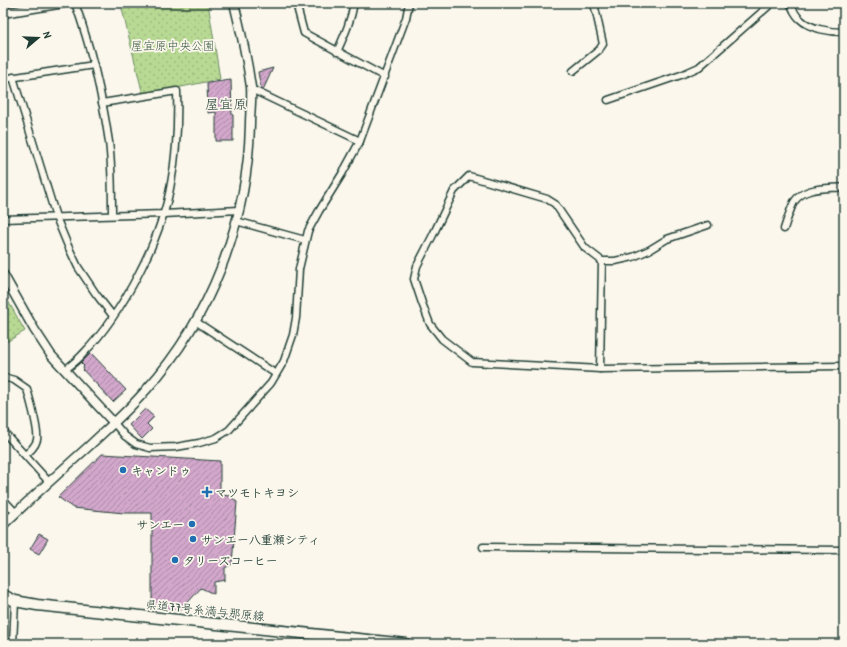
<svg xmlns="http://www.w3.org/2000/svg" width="847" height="647" font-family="'Patrick Hand','Klee One',sans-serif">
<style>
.grass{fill:url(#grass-dots);stroke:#6c8b64}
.building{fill:url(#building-hatch);stroke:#1f3d34}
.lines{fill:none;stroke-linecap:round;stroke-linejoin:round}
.minor-casing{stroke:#1f3d34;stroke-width:9}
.tertiary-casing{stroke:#1f3d34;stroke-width:11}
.primary-casing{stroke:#1f3d34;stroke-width:13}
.minor{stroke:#fbf7ec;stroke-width:6}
.tertiary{stroke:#fbf7ec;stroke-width:8}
.primary{stroke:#fbf7ec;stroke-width:10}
.poi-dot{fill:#1f6fb2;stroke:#fbf7ec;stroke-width:1.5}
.labels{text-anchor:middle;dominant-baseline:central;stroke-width:3.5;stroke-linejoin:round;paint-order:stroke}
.park-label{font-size:12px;fill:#3e5c47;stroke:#fbf7ec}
.poi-label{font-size:12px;font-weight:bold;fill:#1f3d34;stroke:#fbf7ec;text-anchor:start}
.street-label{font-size:12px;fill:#1f3d34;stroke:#fbf7ec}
.quarter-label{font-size:14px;fill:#1f3d34;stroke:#fbf7ec}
</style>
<defs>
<pattern id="grass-dots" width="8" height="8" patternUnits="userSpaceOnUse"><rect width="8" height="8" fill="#b8d993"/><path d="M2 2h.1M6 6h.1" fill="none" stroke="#9ebb7f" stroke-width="1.8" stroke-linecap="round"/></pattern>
<pattern id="building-hatch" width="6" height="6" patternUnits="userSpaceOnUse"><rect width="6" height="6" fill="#d2a7cb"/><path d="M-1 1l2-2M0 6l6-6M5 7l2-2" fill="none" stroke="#aa89a6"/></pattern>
</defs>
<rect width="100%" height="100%" fill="#fbf7ec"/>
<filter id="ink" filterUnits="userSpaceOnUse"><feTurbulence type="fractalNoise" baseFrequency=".025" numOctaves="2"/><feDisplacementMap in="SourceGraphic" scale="8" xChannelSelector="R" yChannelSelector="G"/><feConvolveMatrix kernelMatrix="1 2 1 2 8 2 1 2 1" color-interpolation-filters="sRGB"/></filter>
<g filter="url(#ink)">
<g class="grass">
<path d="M165,3H208L220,79L143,95L122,9Z"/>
<path d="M3,292L25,331L3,344Z"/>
</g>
<g class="building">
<path d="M273,68L263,90L261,89L258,72Z"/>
<path d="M231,80L232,115H233V141H216V112L208,113L207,83Z"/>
<path d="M91,353L126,390L113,402L83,370L84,369L83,367L84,366L81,363Z"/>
<path d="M145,409L154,417L147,424L152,429L142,439L129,425Z"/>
<path d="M102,454L220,461V495L230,496L237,502L232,564L225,568V580L214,582V594L201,588L181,610L154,608L152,603V513H124L73,508L58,497Z"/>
<path d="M39,534L48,539L39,554L30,549Z"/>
</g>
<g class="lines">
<g class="minor-casing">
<g id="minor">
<path d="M75,3C91,48 102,94 109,142C112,166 112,191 112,215"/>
<path d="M296,3L304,33L385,77"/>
<path d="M790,3C793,9 795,15 800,19C810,29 830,32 844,32"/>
<path d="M337,52C344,36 351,21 354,3"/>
<path d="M573,71L599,50L603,44L594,3"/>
<path d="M13,77L56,217L68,246L78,267L96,294L113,316"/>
<path d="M3,79L94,65"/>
<path d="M251,89L360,141"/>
<path d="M608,100L681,75L699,67L772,3"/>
<path d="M3,219L164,214L239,210"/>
<path d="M236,221L305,240"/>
<path d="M708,225L667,239L649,250L633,257L615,261H602L585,248L555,204L547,199L469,176L454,191L433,235L417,266L414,279L422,303L430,324L442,339L472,362L600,369L844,366"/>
<path d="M784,229C787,220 790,210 794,202C804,186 828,189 844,187"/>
<path d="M195,321L276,374"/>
<path d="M600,369L602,261"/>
<path d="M65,370C71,365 78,360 83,354C123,313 162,238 171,183C177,152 178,122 177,91L102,103"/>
<path d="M3,377L14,380L27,389C30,400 39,430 37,440C35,447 30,451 25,455"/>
<path d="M114,423L125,436L136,444L150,448L176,447L199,443L216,438L229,430L271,383L284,361L293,335L296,318L299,269L308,231L319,211L342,174L360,141L406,18L409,3"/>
<path d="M3,431L49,482"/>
<path d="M3,499L16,513"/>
<path d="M483,547L844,550"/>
<path d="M13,644L15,601"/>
</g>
</g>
<g class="tertiary-casing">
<g id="tertiary">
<path d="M3,13L64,3"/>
<path d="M3,274L34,329L51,355L114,423"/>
<path d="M3,525C31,498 60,472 89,446C108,428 129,410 146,390C211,318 248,221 250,124C250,112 252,99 251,87C247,59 241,31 234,3"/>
</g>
</g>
<g class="primary-casing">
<path id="primary" d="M3,595L15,601L37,605L406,644"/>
</g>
<use href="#minor" class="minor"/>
<use href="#tertiary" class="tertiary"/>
<use href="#primary" class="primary"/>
</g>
</g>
<g class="poi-dot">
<circle cx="123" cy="470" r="4"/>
<path d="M205 486h4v4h4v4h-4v4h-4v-4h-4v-4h4z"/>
<circle cx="192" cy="524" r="4"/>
<circle cx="193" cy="539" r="4"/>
<circle cx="175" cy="560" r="4"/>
</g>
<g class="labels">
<g class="park-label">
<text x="173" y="45">屋宜原中央公園</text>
</g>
<g class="poi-label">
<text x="131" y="470">キャンドゥ</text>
<text x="215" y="492">マツモトキヨシ</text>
<text x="184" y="524" text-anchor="end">サンエー</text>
<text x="201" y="539">サンエー八重瀬シティ</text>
<text x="183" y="560">タリーズコーヒー</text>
</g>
<g class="street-label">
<text transform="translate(205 610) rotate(6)">県道77号糸満与那原線</text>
</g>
<g class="quarter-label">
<text x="226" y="103">屋宜原</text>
</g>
</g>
<rect width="847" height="647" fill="none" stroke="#fbf7ec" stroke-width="16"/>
<rect x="8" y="8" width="831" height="631" fill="none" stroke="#1f3d34" stroke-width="1.5" filter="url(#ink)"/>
<g transform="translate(38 38) rotate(71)" stroke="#fbf7ec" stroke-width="3" paint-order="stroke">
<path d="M0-3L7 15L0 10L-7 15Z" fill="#1f3d34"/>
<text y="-6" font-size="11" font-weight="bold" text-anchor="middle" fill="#1f3d34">N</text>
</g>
</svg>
